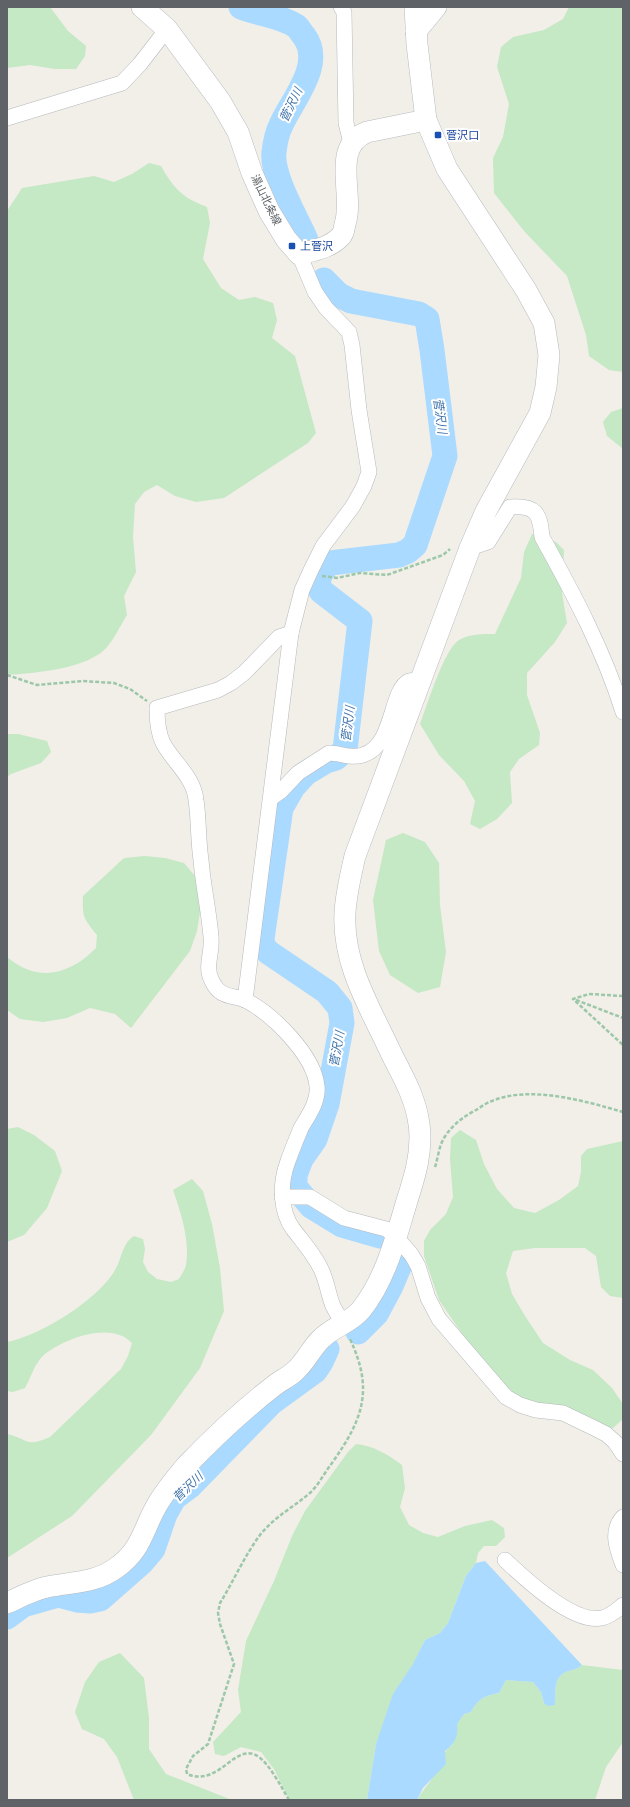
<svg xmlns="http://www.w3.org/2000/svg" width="630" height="1807" font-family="Karla,'Noto Sans JP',sans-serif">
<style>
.green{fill:#c5e8c5}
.water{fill:#aadaff}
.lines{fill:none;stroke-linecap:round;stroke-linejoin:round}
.river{stroke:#aadaff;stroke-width:25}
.street-casing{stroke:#b5b8bc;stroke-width:16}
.secondary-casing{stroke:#b6babf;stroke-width:22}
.path{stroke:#9cc7a9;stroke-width:2.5;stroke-dasharray:4 2;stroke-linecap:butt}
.street{stroke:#fff;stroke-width:15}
.secondary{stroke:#fff;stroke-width:21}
.transit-dot{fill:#1a4fb4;stroke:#fff;stroke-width:1.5}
.labels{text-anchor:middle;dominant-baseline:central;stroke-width:4;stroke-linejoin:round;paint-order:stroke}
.transit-label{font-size:11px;fill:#164399;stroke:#fff;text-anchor:start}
.street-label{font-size:11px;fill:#5f6368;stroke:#fff}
.water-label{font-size:12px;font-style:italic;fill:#4174aa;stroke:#fff}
</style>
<rect width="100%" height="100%" fill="#f1efe8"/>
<g class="green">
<path d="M7,7H50L68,31L86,46L85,56L76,69H55L30,65L7,68Z"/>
<path d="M569,7H623V372L609,370L589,356L586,335L567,276L524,231L494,193L493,158L503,137L509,104L497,67L501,47L513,37L544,30L563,19Z"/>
<path d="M149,163L161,166C174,189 183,198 207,207L210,223L203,259L221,288L239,300L255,297L273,303L277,320L272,338L295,356L316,433L308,443L224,498L196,502L175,496L157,485L144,492L135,504L133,537L136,572L124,596L127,615C120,626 115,638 107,647C88,669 35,673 7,675V211L22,188L94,176L114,182L132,174Z"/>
<path d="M623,408V448H622L607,436L603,422L611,412Z"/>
<path d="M532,534L556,542L564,550L562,593L567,623L555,642L527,673V695L540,733L539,745L519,759L510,772L512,803L497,819L480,829L470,824L475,801L464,781L439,755L420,724C427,706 444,649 459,640C469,634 483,634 495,634L521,578L524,552Z"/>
<path d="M7,734H18L47,741L51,752L41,763L11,774L7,777Z"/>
<path d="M403,833L425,842L439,863L440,905L446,952L440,987L418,993L390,975L379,951L373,900L386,840Z"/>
<path d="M145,856L165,858L184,863L195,876L201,906L197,931L190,951L131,1028L115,1014L90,1008L67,1018L43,1022L20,1019L7,1010V957C37,983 70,975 96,948L97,935C84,919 82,917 83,896L124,858Z"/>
<path d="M18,1127L34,1135L55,1151L62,1171L47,1208L24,1235L7,1242V1129Z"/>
<path d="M460,1130L476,1140L484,1164L497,1189L514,1208L535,1213L559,1200L578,1186L581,1172V1156L587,1149L623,1141V1298L610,1296L601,1287L596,1256L585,1248H535L513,1251L506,1273L512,1294L525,1316L543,1343L570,1360L593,1370L612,1388L623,1404V1419L613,1428L603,1429L527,1404L506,1389L467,1341L439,1300L424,1256V1241L430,1230L446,1214L453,1197L450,1159L451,1138Z"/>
<path d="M192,1179L203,1191L212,1224L220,1268L224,1311L200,1368L151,1435L72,1516L7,1558V1434C29,1439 25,1448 50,1437L121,1369L128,1356L132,1343C111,1321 66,1338 45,1354C35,1362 31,1377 25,1388L13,1392L7,1391V1342C40,1336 99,1299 115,1270C122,1259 122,1243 134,1236L143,1239L145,1249L143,1262L148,1272L157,1279L171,1282L179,1279C181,1275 185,1270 186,1265C190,1240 181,1213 173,1190Z"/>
<path d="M356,1444C374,1446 387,1454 402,1465L405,1488L400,1507L409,1525L423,1533L438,1537L465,1526L492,1520L504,1528L505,1537L496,1546H484L478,1553L476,1563L466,1576L448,1623L440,1633L425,1640L376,1744L367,1800H289V1799L274,1769L261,1752L241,1747L224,1756L215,1754L213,1742L241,1712L238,1690L246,1641L274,1581L292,1536L305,1511L348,1452Z"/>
<path d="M120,1653L144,1678L149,1718V1749L166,1774L232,1800H134L117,1757L104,1739L82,1729L75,1712L85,1682L99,1662Z"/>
<path d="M582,1665L623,1670V1742L606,1767L595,1800H417C422,1791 428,1785 433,1777C441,1765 440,1754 452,1745L457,1723L464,1714L471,1712C477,1700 485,1695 499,1693L506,1680L533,1682L541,1692L544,1703L555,1705C556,1694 553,1679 564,1673C571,1669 575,1671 582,1665Z"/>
</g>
<path class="water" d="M485,1561L582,1665C575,1671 571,1669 564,1673C553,1679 556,1694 555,1705L548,1706L544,1703L541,1692L533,1682L506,1680L499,1693C485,1695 477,1700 471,1712L464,1714L457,1724C458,1737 456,1742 445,1751L446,1764L423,1788L417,1800H367L376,1744L393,1694L413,1664L425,1640L440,1633L448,1623L466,1576L476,1563Z"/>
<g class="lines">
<g class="river">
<path d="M241,7C258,14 281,16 296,26C299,28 301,33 304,36C325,64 292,100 281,125C277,133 275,143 274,152C271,175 296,217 306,240"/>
<path d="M324,280L339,295L351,301L419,314L427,319L432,350L445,456L415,545L408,551L399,555L330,563C321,571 315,580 321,591L360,621L345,750L336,758L326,761L306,773L293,787L281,808L262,939L263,946L268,952L327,992L340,1008L342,1023L327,1104L315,1139L301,1159L295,1175V1187L311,1206L342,1225L380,1236"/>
<path d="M358,1332L376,1314L391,1286L402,1260"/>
<path d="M7,1617L23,1605L58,1595L77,1600L90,1601L100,1599L141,1563L153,1549L165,1514L174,1498L190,1486L271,1403L315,1371L321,1362L327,1349"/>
</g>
<g class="street-casing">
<g id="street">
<path d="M341,7L344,12L346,123L351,143"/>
<path d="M7,118L122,83L140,64L167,29"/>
<path d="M470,548L488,542L510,507C536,505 540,513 542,537C573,593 604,651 623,712"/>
<path d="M291,633L279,637L244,673L231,683L218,690L157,708C157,719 158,733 163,743C173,762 194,777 196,800C199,820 198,840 201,860C203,886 209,911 211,937C213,953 204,966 212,981C221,1000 234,994 247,1001C273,1015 314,1055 317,1086C319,1101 308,1116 301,1128C296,1140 291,1152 287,1164C280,1184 280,1211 293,1229C303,1242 314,1254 321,1269C327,1281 328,1294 333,1306C336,1312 340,1318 343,1324"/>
<path d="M271,798L281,791L298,773L329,753C341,753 349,759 363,755C395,745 389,691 409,681C412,680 417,681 421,681"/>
<path d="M245,1000L291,633L302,590L311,570L323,546L353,506L364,486L369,472L359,410L352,345L349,332L326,308L315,292L299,254"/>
<path d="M282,1197H310L344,1218L386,1229L396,1237L411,1254L418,1266L428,1298L439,1319L506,1397L520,1405L536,1410L563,1413L592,1427L606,1434L615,1442L623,1454"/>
<path d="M623,1517C610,1531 617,1549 623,1565"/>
<path d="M505,1560C525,1579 573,1624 602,1618C611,1616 617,1610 623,1605"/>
</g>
</g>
<g class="secondary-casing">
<g id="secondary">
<path d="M142,7L167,29L220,101L238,132L252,173L269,211L286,239L299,254C315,250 330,248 341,236C344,233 344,228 345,224C355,195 330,147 367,132L426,120"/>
<path d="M416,31L436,7"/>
<path d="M7,1603C20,1597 33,1590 47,1587C71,1582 96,1583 116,1568C142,1550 143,1529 157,1505C165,1491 176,1478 186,1466C212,1439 245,1408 275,1385C281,1380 289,1377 295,1371C306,1362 311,1348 322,1338C333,1327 350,1323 361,1310C385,1280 395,1241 406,1204C414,1179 423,1152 419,1124C416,1100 404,1078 393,1057C372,1011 342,965 345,913C346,893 351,874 355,856L470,548L486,511L540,413L546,387L549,355L544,323L526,290L447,169L426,120L417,44L415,7"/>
</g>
</g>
<g class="path">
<path d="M322,576L337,578L360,573L387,575L443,555L450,549"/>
<path d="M7,675L37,685L83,681L114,683L130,689L147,701"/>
<path d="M623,996L589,994L573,999L623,1045"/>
<path d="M576,1000L623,1018"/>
<path d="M435,1167C438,1158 439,1146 444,1138C452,1125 463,1117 476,1110C481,1107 486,1103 492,1101C530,1085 585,1101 623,1112"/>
<path d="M289,1800C282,1788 270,1765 259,1757C235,1740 220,1788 187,1774L186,1769L193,1756L208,1744L234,1664L220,1624L218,1613L220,1603C233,1582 245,1555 260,1535C274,1517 294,1507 311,1492C319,1484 325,1472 332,1463C363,1419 374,1390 350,1339"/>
</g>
<use href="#street" class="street"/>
<use href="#secondary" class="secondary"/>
</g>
<g class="transit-dot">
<rect x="434" y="131" width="8" height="8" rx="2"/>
<rect x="288" y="242" width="8" height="8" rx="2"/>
</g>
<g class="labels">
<g class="transit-label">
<text x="446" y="135">菅沢口</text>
<text x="300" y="246">上菅沢</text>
</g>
<g class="street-label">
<text transform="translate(266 200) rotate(64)">湯山北条線</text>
</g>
<g class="water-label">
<text transform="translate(291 105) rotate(-64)">菅沢川</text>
<text transform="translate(440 416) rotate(82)">菅沢川</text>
<text transform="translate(348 724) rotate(-83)">菅沢川</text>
<text transform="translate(337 1049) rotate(-80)">菅沢川</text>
<text transform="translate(188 1487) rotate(-44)">菅沢川</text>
</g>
</g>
<rect width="630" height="1807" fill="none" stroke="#5f6368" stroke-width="16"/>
</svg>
